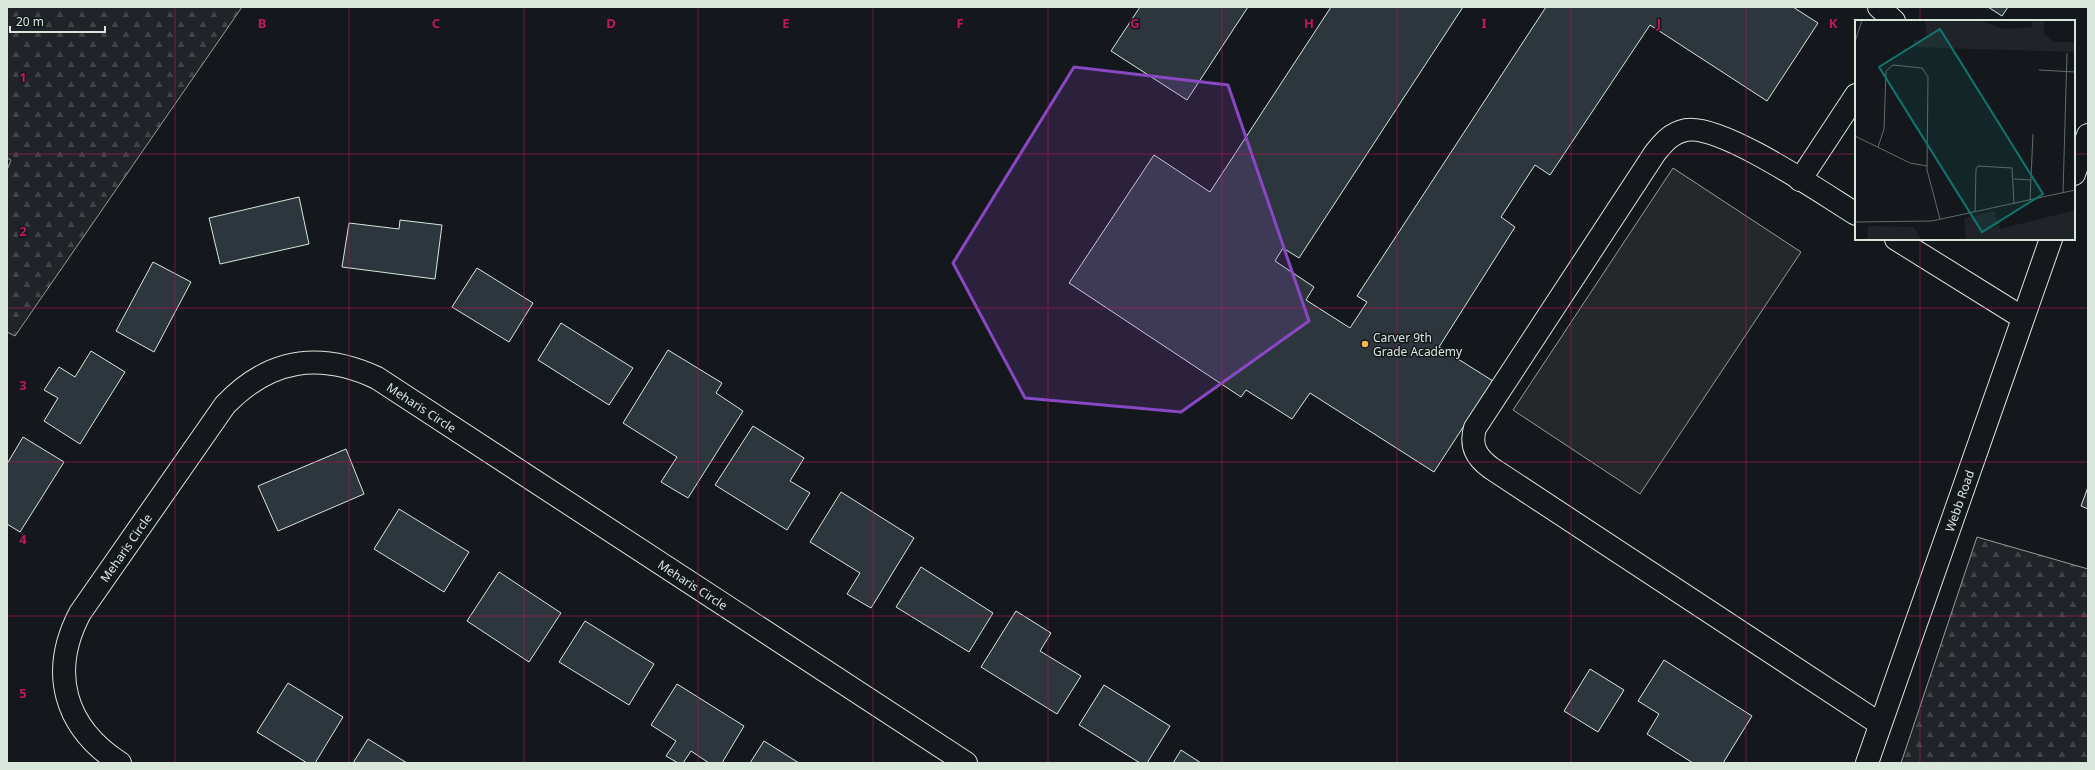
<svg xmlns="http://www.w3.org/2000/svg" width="2095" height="770" font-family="'Noto Sans',sans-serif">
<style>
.forest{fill:url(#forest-firs);stroke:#939e99}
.parking{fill:#24282b;stroke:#939e99}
.building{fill:#2c363c;stroke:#d8e6dc}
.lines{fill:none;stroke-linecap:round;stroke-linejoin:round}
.minor-casing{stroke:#d8e6dc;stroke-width:24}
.minor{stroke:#14181c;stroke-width:22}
.marked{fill:#8948c3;fill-opacity:0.2;stroke:#8948c3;stroke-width:3;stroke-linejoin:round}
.grid{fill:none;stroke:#c2185b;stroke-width:1;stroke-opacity:0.55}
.poi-dot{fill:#ffb74d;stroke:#14181c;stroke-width:1.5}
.labels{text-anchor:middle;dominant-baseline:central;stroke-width:3;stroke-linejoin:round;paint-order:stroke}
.poi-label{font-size:12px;fill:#d8e6dc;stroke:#14181c;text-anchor:start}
.street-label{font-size:12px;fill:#d8e6dc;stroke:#14181c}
.inset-road{fill:none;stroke:#626a69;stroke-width:1}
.view{fill:#0f766e;fill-opacity:0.15;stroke:#0f766e;stroke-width:2}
.inset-edge{fill:none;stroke:#d8e6dc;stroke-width:2}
.grid-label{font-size:13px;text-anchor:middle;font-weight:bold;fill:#c2185b;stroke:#14181c;stroke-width:3;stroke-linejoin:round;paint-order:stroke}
</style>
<defs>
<pattern id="forest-firs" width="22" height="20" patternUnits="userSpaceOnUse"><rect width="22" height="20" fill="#202428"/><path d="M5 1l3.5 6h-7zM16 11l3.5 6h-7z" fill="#404447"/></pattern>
</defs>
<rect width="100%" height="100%" fill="#14181c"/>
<g class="forest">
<path d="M7,7H242L15,336L7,332V170L11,160L7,158Z"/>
<path d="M1977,537L2088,569V763H1901Z"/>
</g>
<path class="parking" d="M1673,168L1801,252L1640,494L1513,410Z"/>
<g class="building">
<path d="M1140,7H1248L1187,100L1111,51Z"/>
<path d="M1331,7H1463L1299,258L1283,248L1275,261L1314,287L1306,300L1350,328L1367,302L1357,296L1546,7H1793L1818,23L1767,101L1650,25L1550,175L1535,165L1501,217L1515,227L1439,347L1493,381L1434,472L1310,393L1292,419L1246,390L1241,397L1069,283L1154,155L1210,192Z"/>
<path d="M1988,7H2008L2002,16Z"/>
<path d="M299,197L309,244L220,264L209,218Z"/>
<path d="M400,220L442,225L435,279L342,267L349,223L399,229Z"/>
<path d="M153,262L191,282L154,352L116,331Z"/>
<path d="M477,268L533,303L509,342L452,307Z"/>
<path d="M561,323L633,368L609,405L538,360Z"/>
<path d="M668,350L722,383L716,393L743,411L688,498L661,482L677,457L623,423Z"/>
<path d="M91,351L125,372L80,444L44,421L58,398L44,390L59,367L75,377Z"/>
<path d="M753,426L804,458L790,481L810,493L787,530L715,485Z"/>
<path d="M23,437L64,462L20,532L7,524V464Z"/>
<path d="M346,449L364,494L278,531L258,486Z"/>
<path d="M2088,487V509L2081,506Z"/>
<path d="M841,492L914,538L871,608L847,594L860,573L810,542Z"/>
<path d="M399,509L469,552L444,592L374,549Z"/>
<path d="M921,567L993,613L969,652L896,607Z"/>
<path d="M499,572L561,613L529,662L467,621Z"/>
<path d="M1016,611L1051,633L1040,651L1081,676L1057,714L981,667Z"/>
<path d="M585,621L654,664L629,705L559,662Z"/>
<path d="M1664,660L1752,716L1723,763H1693L1647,734L1659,714L1638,701Z"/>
<path d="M1590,669L1624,690L1598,732L1564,711Z"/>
<path d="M288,683L343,717L315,763H307L257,732Z"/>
<path d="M677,684L744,726L722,763H709L691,751L683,763H678L666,756L676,741L651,725Z"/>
<path d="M1104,685L1170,726L1147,763H1140L1079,725Z"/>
<path d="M368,739L407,763H353Z"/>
<path d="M764,741L799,763H750Z"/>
<path d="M1181,750L1201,763H1173Z"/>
</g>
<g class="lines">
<g class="minor-casing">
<g id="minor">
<path d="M1879,7L1894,21"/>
<path d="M2074,174L2088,135"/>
<path d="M1800,180L1856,95"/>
<path d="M1856,214C1822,193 1722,124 1686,130C1671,133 1663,143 1655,153L1475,428C1470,446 1476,457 1491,468L1880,724"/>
<path d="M1896,239L2023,318"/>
<path id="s1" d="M120,763C64,727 49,672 80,613L225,405C269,359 319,351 377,378L966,763"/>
<path id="s2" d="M1867,763L2051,239"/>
</g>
</g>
<use href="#minor" class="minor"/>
</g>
<path class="marked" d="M1074,67L1228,85L1309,321L1181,412L1025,398L953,263Z"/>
<path class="grid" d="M175,7V763M349,7V763M524,7V763M698,7V763M873,7V763M1048,7V763M1222,7V763M1397,7V763M1571,7V763M1746,7V763M1920,7V21M7,154H1856M2074,154H2088M1920,239V763M7,308H2088M7,462H2088M7,616H2088"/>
<circle class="poi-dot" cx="1365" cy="344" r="4"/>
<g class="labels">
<g class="poi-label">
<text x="1373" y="337">Carver 9th<tspan x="1373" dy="14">Grade Academy</tspan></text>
</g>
<g class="street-label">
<text stroke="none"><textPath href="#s1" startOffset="647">Meharis Circle</textPath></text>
<text stroke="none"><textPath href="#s2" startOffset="278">Webb Road</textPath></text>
<text stroke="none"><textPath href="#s1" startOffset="253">Meharis Circle</textPath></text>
<text stroke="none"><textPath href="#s1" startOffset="971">Meharis Circle</textPath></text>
</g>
</g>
<g transform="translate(1855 20)">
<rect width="220" height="220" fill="#14181c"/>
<path d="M70,0H122L149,9L177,7V0H189V14L199,22H220V32L59,27V20L72,18ZM220,190V220H111L109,198L139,191L145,209ZM13,206L59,207L66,220H12Z" fill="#202428"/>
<path class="inset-road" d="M0,22L7,0M184,50L220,52M0,116L55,143L72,146M23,127L29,109L31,51L38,45L67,48L73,57L72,150L85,199M159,159L176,160M208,173L212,33M175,180L178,114M120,192L121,149L123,146L157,148L159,184M0,202L77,201L220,170"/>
<path class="view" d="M85,9L188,174L127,212L24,47Z"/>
<rect width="220" height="220" class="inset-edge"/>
</g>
<g class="grid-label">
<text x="262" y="28">B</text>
<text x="436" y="28">C</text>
<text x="611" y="28">D</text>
<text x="786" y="28">E</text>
<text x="960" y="28">F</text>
<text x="1135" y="28">G</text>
<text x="1309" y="28">H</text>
<text x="1484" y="28">I</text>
<text x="1659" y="28">J</text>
<text x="1833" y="28">K</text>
<text x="23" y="82">1</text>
<text x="23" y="236">2</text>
<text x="23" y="390">3</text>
<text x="23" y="544">4</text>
<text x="23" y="698">5</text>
</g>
<rect width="2095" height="770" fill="none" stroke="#d8e6dc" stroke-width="16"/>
<path d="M10 26v6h95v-6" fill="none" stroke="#d8e6dc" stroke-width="2"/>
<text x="16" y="26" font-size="12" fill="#d8e6dc" stroke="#14181c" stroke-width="3" paint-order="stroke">20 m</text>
</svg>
